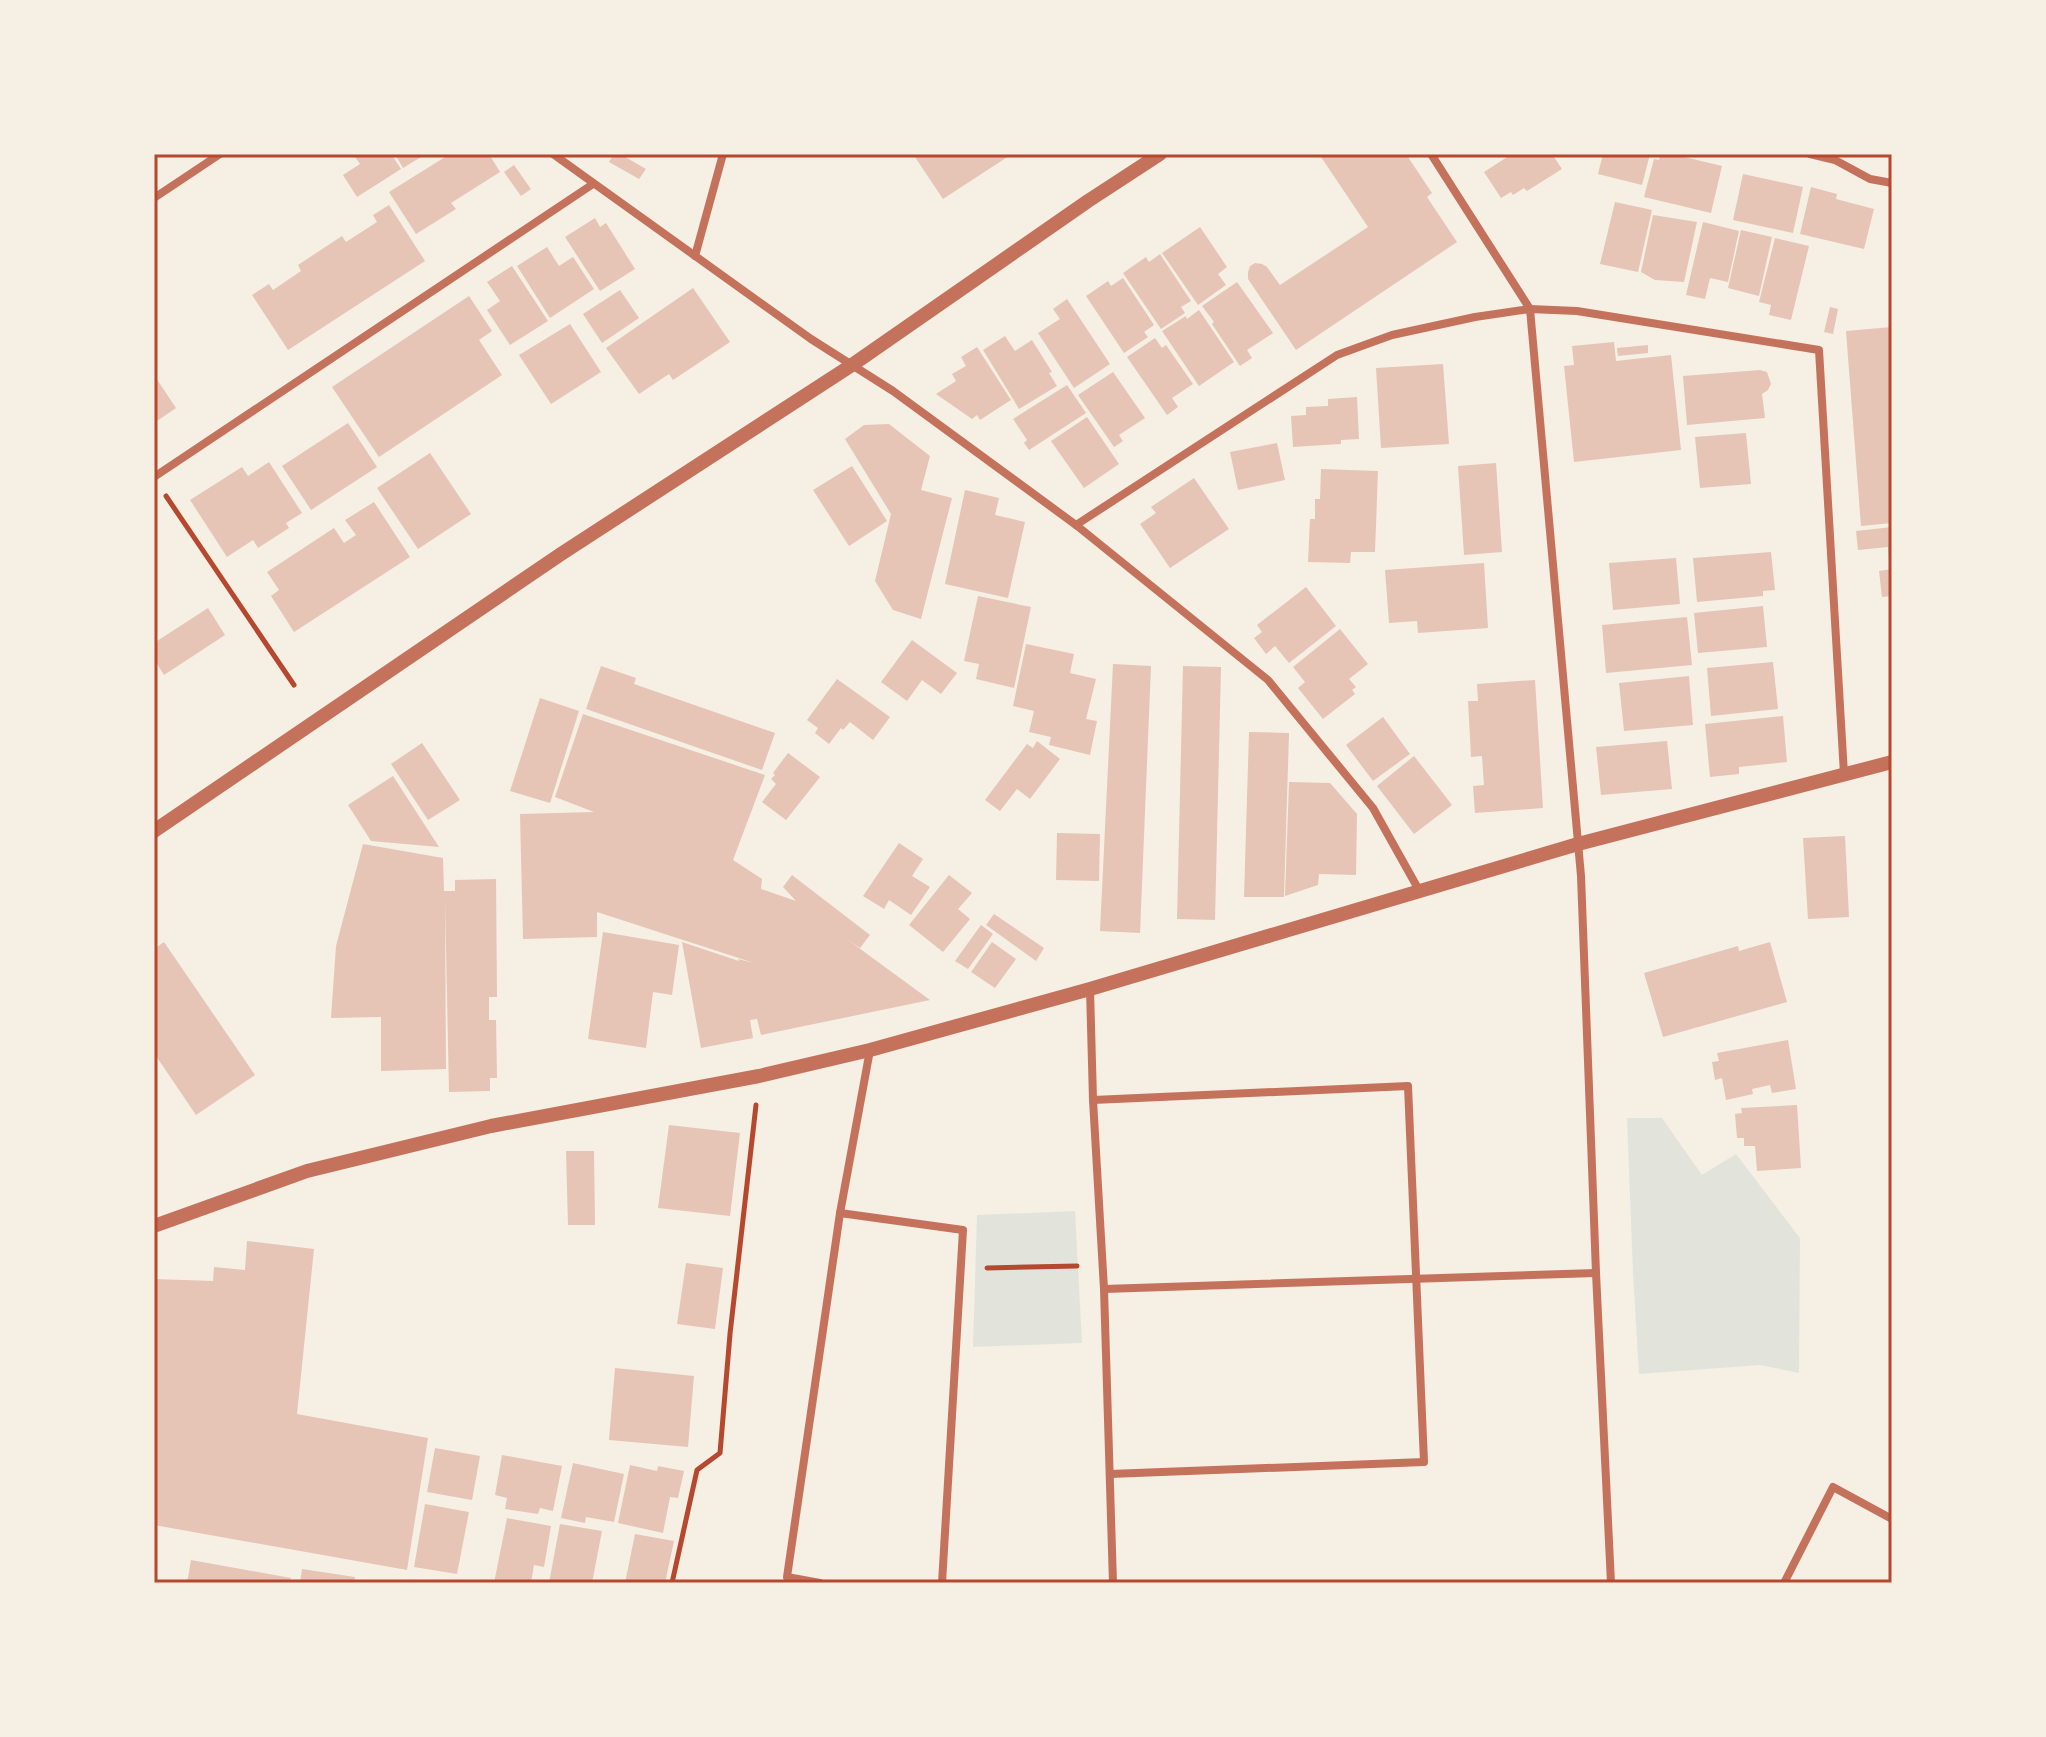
<svg xmlns="http://www.w3.org/2000/svg" width="2046" height="1737" font-family="'Fira Sans',sans-serif">
<style>
.green{fill:#e2e4dc}
.building{fill:#e6c5b7}
.lines{fill:none;stroke-linecap:round;stroke-linejoin:round}
.path{stroke:#b5482f;stroke-width:5}
.minor{stroke:#c5725c;stroke-width:8}
.tertiary{stroke:#c5725c;stroke-width:14}
.neatline{fill:none;stroke:#b5482f;stroke-width:3}
</style>
<rect width="100%" height="100%" fill="#f6efe4"/>
<g class="green">
<path d="M1627,1118H1662L1702,1175L1736,1154L1800,1238L1799,1373L1760,1365L1639,1374L1633,1273Z"/>
<path d="M1075,1211L1082,1343L973,1347L977,1215Z"/>
</g>
<g class="building">
<path d="M353,154H391L401,169L357,197L343,175L360,164Z"/>
<path d="M395,154H426L403,168Z"/>
<path d="M450,154H489L500,172L451,203L456,209L416,234L389,192Z"/>
<path d="M614,154H620L646,169L639,179L609,162Z"/>
<path d="M913,154H1012L943,199Z"/>
<path d="M1319,154H1406L1432,193L1427,197L1457,242L1296,350L1248,279V272L1250,266L1255,263L1262,264L1267,267L1280,285L1368,227Z"/>
<path d="M1512,154H1552L1562,169L1527,191L1524,188L1513,195L1511,192L1501,198L1484,172Z"/>
<path d="M1603,154H1650L1642,185L1598,174Z"/>
<path d="M1660,154H1672L1722,166L1711,213L1644,197L1654,159L1659,160Z"/>
<path d="M514,165L531,189L521,196L504,172Z"/>
<path d="M1743,174L1803,187L1793,233L1733,220Z"/>
<path d="M1811,187L1837,194L1836,199L1874,209L1864,249L1800,234Z"/>
<path d="M1615,202L1652,210L1638,272L1600,264Z"/>
<path d="M389,205L425,261L288,350L252,295L269,284L273,290L301,271L298,265L342,236L346,242L377,222L373,215Z"/>
<path d="M1653,215L1697,222L1684,282L1655,280L1641,272Z"/>
<path d="M595,218L600,227L606,223L635,269L600,291L565,237Z"/>
<path d="M1703,222L1739,231L1728,282L1710,278L1705,299L1686,295Z"/>
<path d="M1200,227L1227,267L1218,274L1226,285L1198,305L1162,253Z"/>
<path d="M1741,230L1772,237L1759,296L1728,288Z"/>
<path d="M1775,238L1809,246L1791,320L1769,315L1771,305L1759,302Z"/>
<path d="M547,247L559,266L573,257L594,289L550,318L517,266Z"/>
<path d="M1160,254L1191,301L1181,307L1185,313L1161,329L1123,273L1146,257L1149,262Z"/>
<path d="M512,266L548,321L510,345L487,310L500,301L487,282Z"/>
<path d="M1123,278L1154,325L1144,332L1148,337L1124,353L1086,296L1108,281L1111,286Z"/>
<path d="M1237,282L1273,333L1247,350L1252,358L1240,366L1212,324L1214,322L1202,306Z"/>
<path d="M693,288L730,342L673,380L669,374L639,394L606,348Z"/>
<path d="M620,290L639,318L602,343L583,314Z"/>
<path d="M469,296L492,331L479,340L502,375L379,457L332,387Z"/>
<path d="M1067,299L1110,364L1074,388L1038,333L1060,319L1053,309Z"/>
<path d="M1830,307L1838,309L1833,334L1824,332Z"/>
<path d="M1199,310L1234,362L1199,386L1162,331L1186,316L1187,319Z"/>
<path d="M570,324L601,372L551,404L519,355Z"/>
<path d="M1892,327V523L1861,526L1846,331Z"/>
<path d="M1005,336L1015,351L1032,340L1052,372L1049,373L1057,386L1019,409L983,350Z"/>
<path d="M1155,338L1162,348L1166,345L1193,384L1172,398L1178,407L1167,415L1127,357Z"/>
<path d="M1614,342L1616,361L1671,355L1681,450L1574,462L1564,366L1574,365L1572,346Z"/>
<path d="M1648,345V353L1618,356L1617,348Z"/>
<path d="M977,347L1011,400L980,420L977,415L972,419L936,394L956,381L952,374L966,366L961,357Z"/>
<path d="M1443,364L1449,444L1381,448L1376,368Z"/>
<path d="M1760,370L1767,372L1771,384L1768,390L1762,394L1765,418L1687,425L1683,376Z"/>
<path d="M1113,372L1145,418L1119,435L1123,441L1114,447L1078,395Z"/>
<path d="M154,375L176,408L154,423Z"/>
<path d="M1067,385L1086,413L1029,450L1024,443L1027,440L1013,419Z"/>
<path d="M1357,397L1359,439L1341,440V444L1293,447L1291,416L1306,415V407L1328,406V399Z"/>
<path d="M1087,417L1119,464L1084,488L1051,441Z"/>
<path d="M348,423L377,467L311,510L282,466Z"/>
<path d="M889,424L930,456L921,490L952,498L921,619L893,610L875,581L891,514L845,439L864,425Z"/>
<path d="M1746,433L1751,484L1700,488L1695,437Z"/>
<path d="M1277,443L1285,480L1238,490L1230,452Z"/>
<path d="M430,453L471,514L418,549L377,488Z"/>
<path d="M269,462L302,513L286,523L289,528L258,548L253,540L227,557L190,500L242,467L248,476Z"/>
<path d="M1496,463L1502,552L1464,555L1458,466Z"/>
<path d="M852,466L887,521L849,546L813,490Z"/>
<path d="M1321,469L1378,471L1375,552H1351L1350,563L1308,562L1310,519H1315V499H1320Z"/>
<path d="M1194,478L1229,529L1170,568L1140,524L1156,513L1151,507Z"/>
<path d="M965,490L999,498L995,515L1025,522L1008,598L945,584Z"/>
<path d="M374,502L410,557L294,632L271,596L279,590L267,572L334,528L344,543L356,535L345,520Z"/>
<path d="M1892,527V563H1889L1888,547L1858,550L1856,531Z"/>
<path d="M1771,552L1775,590L1763,591V596L1697,602L1693,558Z"/>
<path d="M1676,558L1680,604L1613,610L1609,563Z"/>
<path d="M1484,563L1488,628L1418,633L1417,621L1389,623L1385,570Z"/>
<path d="M1892,569V596L1882,597L1879,571Z"/>
<path d="M1306,587L1336,626L1289,663L1275,646L1266,654L1254,638L1262,632L1257,625Z"/>
<path d="M978,596L1031,607L1014,688L976,679L979,664L964,661Z"/>
<path d="M1763,606L1767,647L1698,653L1694,613Z"/>
<path d="M208,608L225,635L164,675L154,659V643Z"/>
<path d="M1687,617L1692,665L1606,673L1602,625Z"/>
<path d="M1340,629L1368,664L1349,679L1356,687L1352,690L1355,694L1323,719L1298,688L1305,682L1293,667Z"/>
<path d="M912,640L957,673L941,694L922,680L907,701L881,682Z"/>
<path d="M1026,644L1074,654L1070,673L1096,679L1086,719L1097,721L1090,755L1049,745L1051,737L1029,732L1034,711L1013,706Z"/>
<path d="M1773,662L1778,709L1711,716L1707,668Z"/>
<path d="M1113,664L1151,666L1140,933L1100,931Z"/>
<path d="M601,666L636,678L634,684L775,733L762,770L586,709Z"/>
<path d="M1183,666L1221,667L1215,920L1177,919Z"/>
<path d="M1689,676L1693,725L1624,731L1619,683Z"/>
<path d="M837,679L890,717L873,740L850,722L843,730L841,728L829,744L815,733L818,728L807,720Z"/>
<path d="M1535,680L1543,808L1475,813L1473,786L1484,785L1482,756L1471,757L1468,701H1478L1477,684Z"/>
<path d="M540,698L579,711L550,803L510,791Z"/>
<path d="M583,714L765,775L733,860L762,879L761,889L796,901L783,887L792,875L870,935L860,948L848,940L930,1000L761,1035L757,1019L750,1020L753,1038L701,1048L682,942L739,961L738,959L754,963L597,912V937L523,939L520,814L594,812L555,797Z"/>
<path d="M1783,716L1787,762L1739,767V774L1710,777L1705,724Z"/>
<path d="M1383,717L1410,754L1373,781L1346,745Z"/>
<path d="M1249,732L1289,733L1284,897H1244Z"/>
<path d="M1037,741L1060,759L1030,799L1017,789L1000,811L985,800L1027,744L1033,748Z"/>
<path d="M1667,741L1672,789L1601,795L1596,747Z"/>
<path d="M422,743L460,800L428,820L391,764Z"/>
<path d="M788,753L820,777L786,820L762,802L776,784L771,779L775,775L773,773Z"/>
<path d="M1414,756L1452,805L1414,834L1377,786Z"/>
<path d="M393,776L439,847L371,841L348,805Z"/>
<path d="M1289,782L1330,783L1357,814L1356,875L1319,874L1318,885L1285,896Z"/>
<path d="M1057,833L1100,834L1099,881L1056,880Z"/>
<path d="M1845,836L1849,917L1808,919L1803,838Z"/>
<path d="M899,843L923,859L912,876L930,887L911,915L889,900L884,909L863,896Z"/>
<path d="M363,844L443,858L444,891H455V880L496,879L497,997H489V1020H496L497,1078H490V1091L449,1092L445,900L446,1069L381,1071V1017L331,1018L336,946Z"/>
<path d="M949,875L972,893L958,909L970,919L943,952L909,925Z"/>
<path d="M994,914L1044,948L1036,961L986,925Z"/>
<path d="M981,925L993,934L968,969L955,961Z"/>
<path d="M603,932L679,945L672,995L653,992L646,1048L588,1039Z"/>
<path d="M164,942L255,1075L196,1115L154,1053V949Z"/>
<path d="M992,942L1016,959L995,988L971,972Z"/>
<path d="M1770,942L1787,1002L1663,1037L1644,973L1738,946L1739,951Z"/>
<path d="M1788,1040L1796,1089L1772,1093L1770,1085L1752,1089L1753,1094L1726,1100L1722,1078L1715,1080L1712,1062L1719,1061L1717,1053Z"/>
<path d="M1797,1105L1801,1168L1757,1171L1755,1146H1744V1138H1737L1735,1114L1742,1113L1741,1108Z"/>
<path d="M669,1125L740,1133L730,1216L658,1208Z"/>
<path d="M566,1151H594L595,1225H568Z"/>
<path d="M247,1241L314,1249L297,1414L428,1438L407,1570L154,1525V1279L213,1281L214,1267L245,1270Z"/>
<path d="M686,1263L723,1268L715,1329L677,1324Z"/>
<path d="M615,1368L694,1376L688,1447L609,1440Z"/>
<path d="M435,1448L480,1456L472,1500L427,1492Z"/>
<path d="M502,1455L562,1466L553,1511L540,1508L538,1514L505,1509L507,1498L495,1495Z"/>
<path d="M573,1463L624,1474L614,1522L586,1517L585,1523L561,1518Z"/>
<path d="M630,1465L657,1471L658,1466L684,1471L678,1498L670,1497L663,1533L618,1523Z"/>
<path d="M425,1504L469,1512L457,1574L414,1567Z"/>
<path d="M507,1518L551,1526L544,1567L534,1565L531,1583L520,1581V1583H494Z"/>
<path d="M560,1524L602,1531L592,1583H549Z"/>
<path d="M635,1534L674,1541L665,1583H625Z"/>
<path d="M191,1560L291,1578L290,1583H187Z"/>
<path d="M302,1569L355,1577L354,1583H300Z"/>
</g>
<g class="lines">
<g class="path">
<path d="M166,496L294,685"/>
<path d="M987,1268L1077,1266"/>
<path d="M672,1583L697,1470L720,1453L730,1334L756,1105"/>
</g>
<g class="minor">
<path d="M553,154L811,339L893,391L1076,525L1268,680L1373,808L1420,892"/>
<path d="M1431,154L1530,309L1581,876L1596,1273L1611,1583"/>
<path d="M1810,154L1835,160L1870,179L1892,183"/>
<path d="M154,198L220,154"/>
<path d="M695,256L723,154"/>
<path d="M154,477L593,184"/>
<path d="M1076,525L1337,355L1392,335L1475,317L1530,309L1577,311L1819,350L1844,774"/>
<path d="M1090,989L1093,1100L1104,1289L1113,1583"/>
<path d="M1093,1100L1408,1086L1424,1462L1110,1474"/>
<path d="M840,1213L963,1230L942,1583"/>
<path d="M1104,1289L1596,1273"/>
<path d="M820,1583L787,1577L840,1213L870,1050"/>
<path d="M1784,1583L1833,1487L1892,1519"/>
</g>
<g class="tertiary">
<path d="M154,831L561,554L852,365L1088,201L1160,154"/>
<path d="M154,1226L307,1171L491,1126L759,1076L870,1050L1090,989L1578,844L1892,762"/>
</g>
</g>
<rect width="2046" height="1737" fill="none" stroke="#f6efe4" stroke-width="312"/>
<rect x="156" y="156" width="1734" height="1425" class="neatline"/>
</svg>
